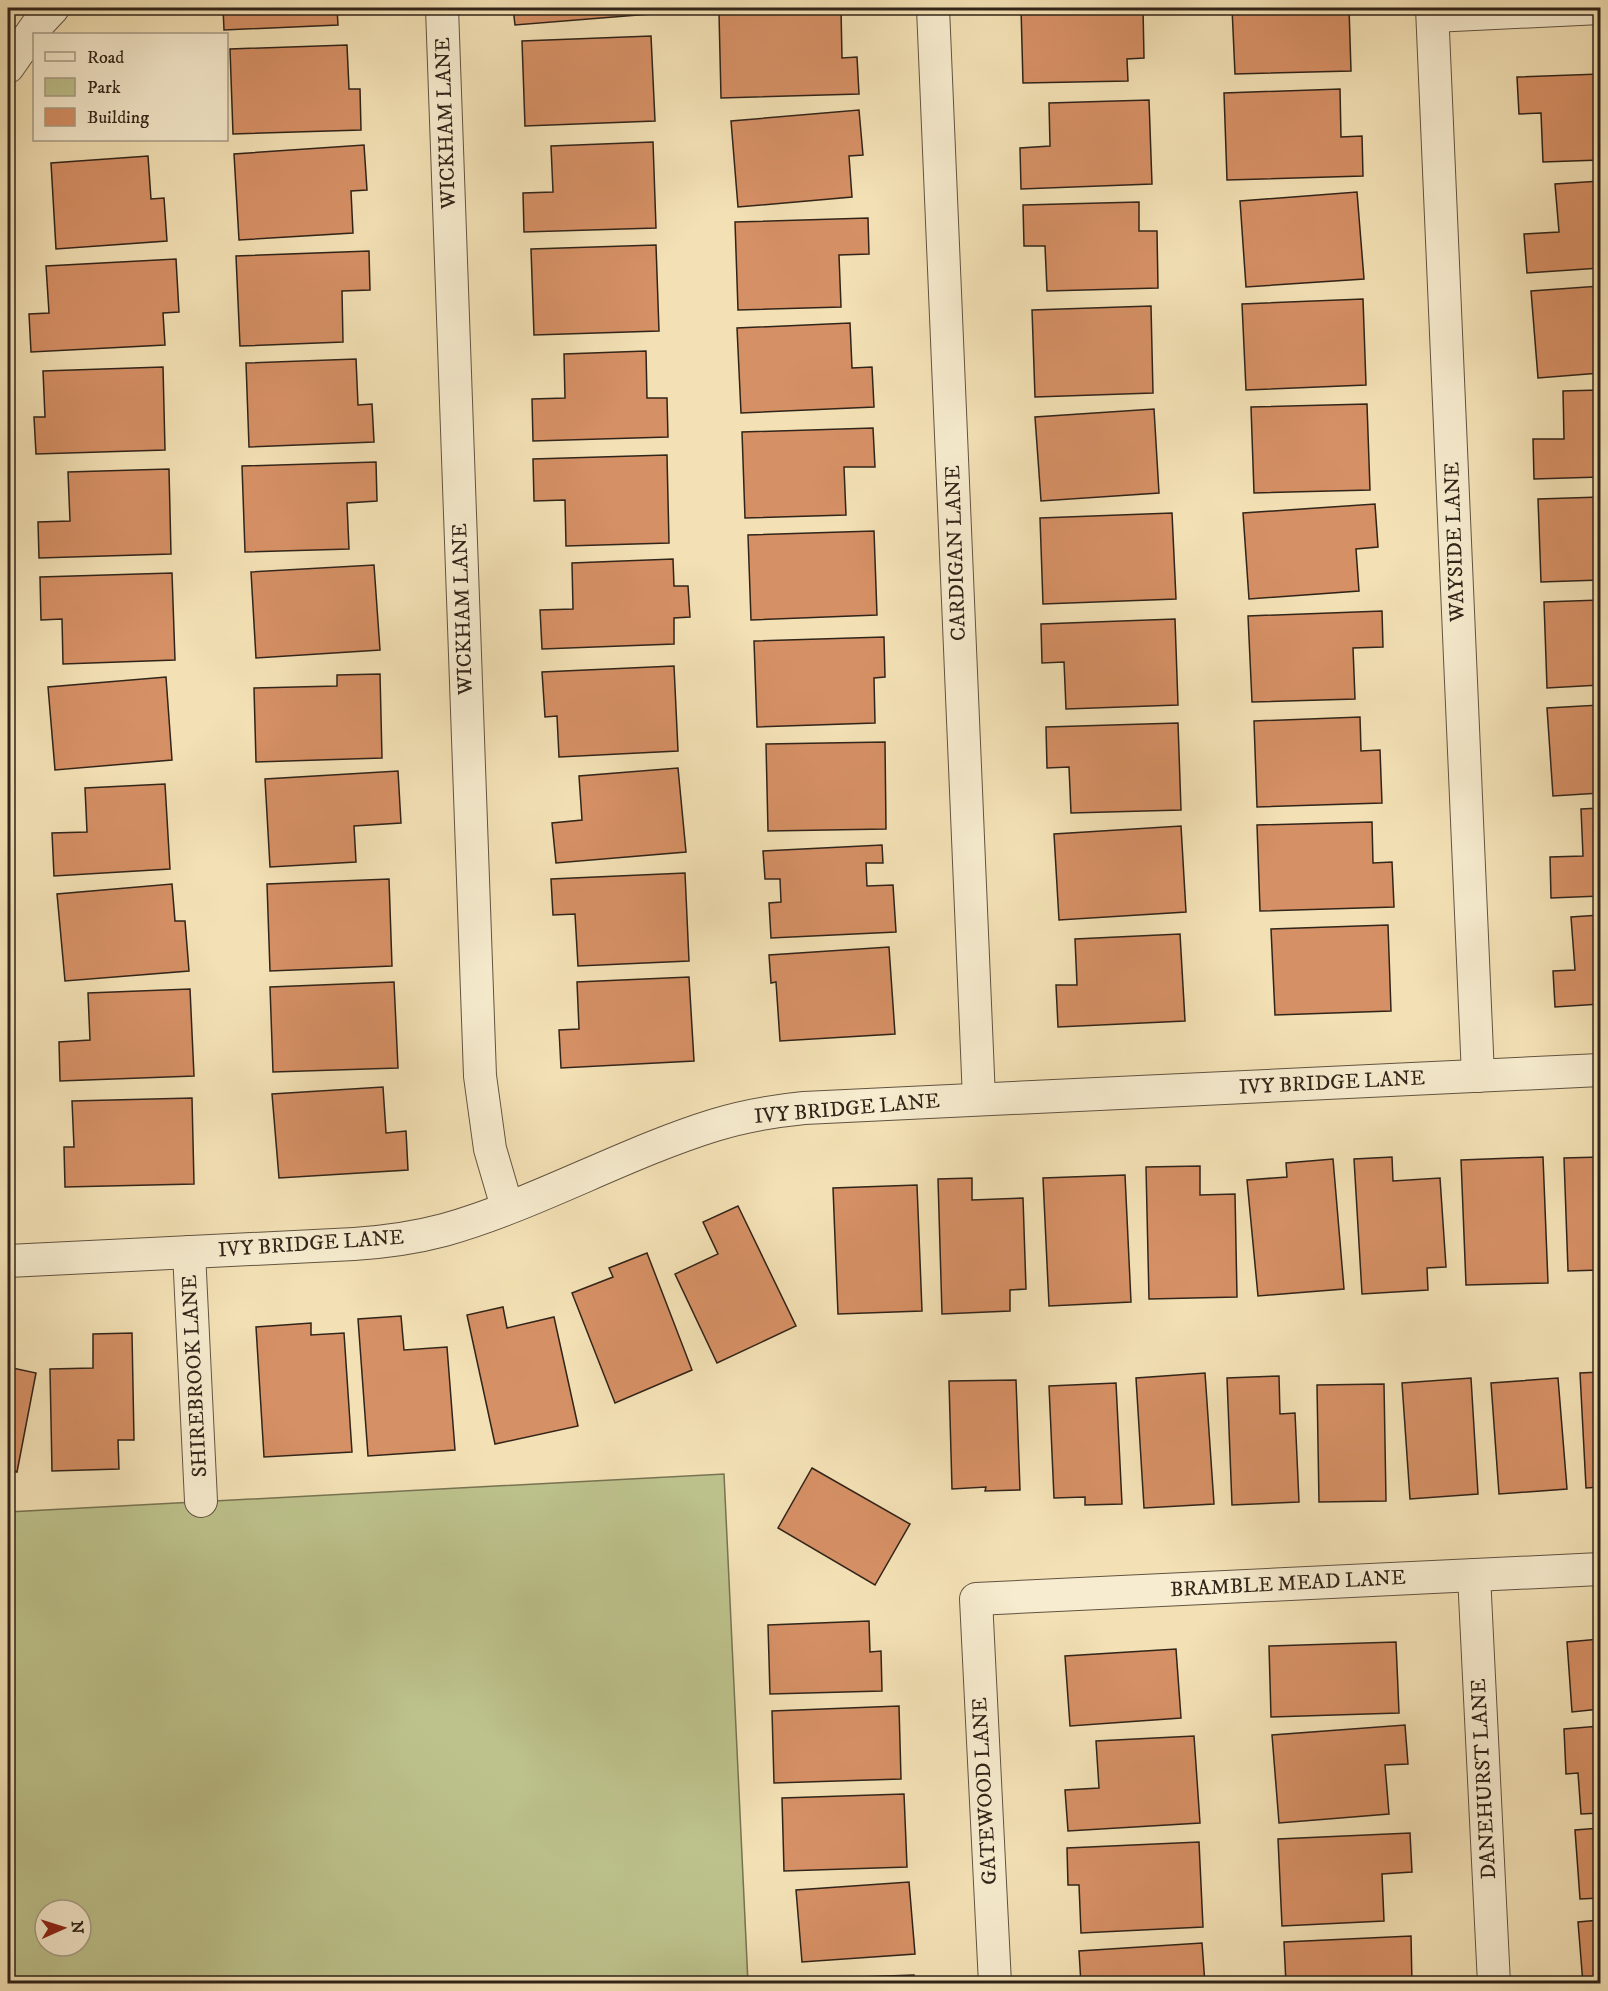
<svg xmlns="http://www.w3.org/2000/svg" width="1608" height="1991" font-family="'IM FELL DW Pica',serif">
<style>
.green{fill:#bdc28c;stroke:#777352;stroke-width:1.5;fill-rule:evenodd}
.building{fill:#d69065;stroke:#312419;stroke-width:1.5}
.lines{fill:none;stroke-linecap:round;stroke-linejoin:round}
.minor-casing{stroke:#625340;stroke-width:34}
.minor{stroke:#f7eccf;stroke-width:32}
.labels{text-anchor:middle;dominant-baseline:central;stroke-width:4.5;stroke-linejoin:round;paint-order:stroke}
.street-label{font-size:21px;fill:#312419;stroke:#f7eccf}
</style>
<rect width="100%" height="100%" fill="#f3e1b5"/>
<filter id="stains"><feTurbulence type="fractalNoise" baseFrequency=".00333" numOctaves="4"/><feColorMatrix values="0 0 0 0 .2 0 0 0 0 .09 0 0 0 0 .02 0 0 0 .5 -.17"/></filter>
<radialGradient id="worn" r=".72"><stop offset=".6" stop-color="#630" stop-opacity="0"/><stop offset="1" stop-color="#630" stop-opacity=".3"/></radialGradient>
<path class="green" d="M724,1474L748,1983L8,1984V1512ZM45,1910H81V1946H45Z"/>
<g class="building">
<path d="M223,8H337L338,25L224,30Z"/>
<path d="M513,8H649L650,14L515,25Z"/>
<path d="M1021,8H1143L1144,58L1127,59L1128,81L1023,83Z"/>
<path d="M1232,8H1349L1351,71L1235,74Z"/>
<path d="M841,9L842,58L857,57L859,94L721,98L719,13Z"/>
<path d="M651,36L655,121L525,126L522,41Z"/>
<path d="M347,45L349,89H360L361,130L233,134L230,49Z"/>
<path d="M1600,74V160L1543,162L1541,113L1519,114L1517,77Z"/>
<path d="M1340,89L1341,137L1362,136L1363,176L1227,180L1224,93Z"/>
<path d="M1149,100L1152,184L1021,189L1020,148L1050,146L1049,103Z"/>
<path d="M859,110L863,155L849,156L852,197L738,207L731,121Z"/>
<path d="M653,142L656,228L524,232L523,193L553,192L551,146Z"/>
<path d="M364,145L367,190L351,191L353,233L239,240L234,154Z"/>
<path d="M148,156L151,199L164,198L167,241L56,249L51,163Z"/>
<path d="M1600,181V268L1527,273L1524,234L1559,232L1555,184Z"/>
<path d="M1357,192L1364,279L1246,287L1240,201Z"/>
<path d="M1139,202V231H1157L1158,288L1047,291L1045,246H1024L1023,205Z"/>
<path d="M868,218L869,254L839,255L841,307L738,310L735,222Z"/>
<path d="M656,245L659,331L534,335L531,249Z"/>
<path d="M369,251L370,290L342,291L343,342L240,346L236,256Z"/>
<path d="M176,259L179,312L163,313L165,345L31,352L29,314L49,313L46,266Z"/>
<path d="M1600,286V373L1538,378L1531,291Z"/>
<path d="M1363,299L1366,385L1246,390L1242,304Z"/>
<path d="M1151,306L1153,393L1035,397L1032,310Z"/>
<path d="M850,323L852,368L872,367L874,407L741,413L737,328Z"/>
<path d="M646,351L647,398H667L668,437L533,441L532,399L565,398L564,354Z"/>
<path d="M356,359L358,405L372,404L374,442L249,447L246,363Z"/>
<path d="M163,367L165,450L36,454L34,417H45L43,371Z"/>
<path d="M1600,390V477L1534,479L1533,439H1564L1563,391Z"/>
<path d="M1367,404L1370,490L1254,493L1251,407Z"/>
<path d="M1154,409L1159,493L1041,501L1035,417Z"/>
<path d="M873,428L875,467H844L846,515L745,518L742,432Z"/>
<path d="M667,455L669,543L566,546L565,500L534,501L533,459Z"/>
<path d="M376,462L377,501L347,503L349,549L245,552L242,466Z"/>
<path d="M169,469L171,554L39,558L38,522L70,521L68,472Z"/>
<path d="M1600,497V580L1541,582L1538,499Z"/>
<path d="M1375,504L1378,547L1356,549L1359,591L1249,599L1243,513Z"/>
<path d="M1172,513L1176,599L1043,604L1040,518Z"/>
<path d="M874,531L877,615L751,620L748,535Z"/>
<path d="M673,559L674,586H688L690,617L674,618V644L542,649L540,610L573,609L572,563Z"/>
<path d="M374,565L380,650L256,658L251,572Z"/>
<path d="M172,573L175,660L63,664L62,619L41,620L40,577Z"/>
<path d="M1600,600V685L1547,688L1544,602Z"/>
<path d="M1382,611L1383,647L1353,648L1355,699L1252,702L1248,616Z"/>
<path d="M1175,619L1178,705L1066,709L1064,662L1042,663L1041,624Z"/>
<path d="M884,637L885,677L874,678L875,723L757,727L754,641Z"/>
<path d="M674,666L678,751L559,757L557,716L545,717L542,672Z"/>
<path d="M380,674L382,758L256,762L254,688L337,686V675Z"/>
<path d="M166,677L172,760L55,770L48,687Z"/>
<path d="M1600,705V793L1553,796L1547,708Z"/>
<path d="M1360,717L1361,751L1380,750L1382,803L1257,807L1254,721Z"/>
<path d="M1178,723L1181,810L1071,813L1069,767L1047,768L1046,727Z"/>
<path d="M885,742L886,829L768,831L766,744Z"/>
<path d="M678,768L686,852L556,863L552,823L582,820L579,776Z"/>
<path d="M398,771L401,823L354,826L356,862L270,867L265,779Z"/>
<path d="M165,784L170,869L54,876L52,833L87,832L85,788Z"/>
<path d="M1600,808V896L1551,898L1550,857L1583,856L1581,809Z"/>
<path d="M1372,822L1373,863L1392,862L1394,907L1260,911L1257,825Z"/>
<path d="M1181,826L1186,912L1059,920L1054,834Z"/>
<path d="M882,845L883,863H866L867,886L893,885L896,932L771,938L769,903L781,902L780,879H765L763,851Z"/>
<path d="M685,873L689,961L578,966L575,914L553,915L551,879Z"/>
<path d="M389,879L392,966L270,971L267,884Z"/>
<path d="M172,884L175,921H185L189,971L65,981L57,894Z"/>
<path d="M1600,915V1004L1555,1007L1553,971L1575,970L1571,917Z"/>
<path d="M1388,925L1391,1011L1275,1015L1271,929Z"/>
<path d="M1180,934L1185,1021L1058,1027L1056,985H1077L1075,939Z"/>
<path d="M889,947L895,1034L780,1041L776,982L771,983L769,955Z"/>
<path d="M689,977L694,1061L561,1068L559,1030L579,1029L577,982Z"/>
<path d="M394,982L398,1068L273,1072L270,987Z"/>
<path d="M190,989L194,1076L60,1081L59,1042L90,1040L88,993Z"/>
<path d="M383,1087L386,1133L406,1131L408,1170L279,1178L272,1094Z"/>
<path d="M192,1098L194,1184L65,1187L64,1147H74L72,1101Z"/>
<path d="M1392,1157L1393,1181L1440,1178L1446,1267L1427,1268L1428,1290L1362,1294L1354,1159Z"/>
<path d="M1543,1157L1548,1283L1466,1285L1461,1160Z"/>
<path d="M1600,1157V1270L1568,1271L1564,1158Z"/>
<path d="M1333,1159L1344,1289L1258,1296L1247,1180L1287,1177L1286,1163Z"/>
<path d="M1200,1166V1195L1235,1194L1237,1297L1149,1299L1146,1167Z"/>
<path d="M1125,1175L1131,1302L1049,1306L1043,1178Z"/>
<path d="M972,1178V1200L1023,1198L1026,1289L1010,1290V1311L942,1314L938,1179Z"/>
<path d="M917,1185L922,1311L838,1314L833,1188Z"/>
<path d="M738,1206L796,1326L717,1363L675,1274L718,1254L703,1222Z"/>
<path d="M647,1253L692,1370L615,1403L572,1293L613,1277L609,1268Z"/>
<path d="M503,1307L507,1328L554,1317L578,1426L495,1444L467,1315Z"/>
<path d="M401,1316L404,1350L447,1347L455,1450L368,1456L358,1319Z"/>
<path d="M311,1323V1335L344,1333L352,1452L264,1457L256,1327Z"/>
<path d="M132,1333L134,1440H118L119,1469L52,1471L50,1369L93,1368V1334Z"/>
<path d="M8,1367L36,1373L17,1472L8,1470Z"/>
<path d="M1600,1372V1487L1586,1488L1580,1373Z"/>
<path d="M1205,1373L1214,1504L1144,1508L1136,1378Z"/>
<path d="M1279,1376L1280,1414L1295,1413L1299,1502L1232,1505L1227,1378Z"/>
<path d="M1471,1378L1478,1494L1410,1499L1402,1383Z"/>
<path d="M1558,1378L1567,1489L1499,1494L1491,1383Z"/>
<path d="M1016,1380L1020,1490L985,1491L986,1487L952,1489L949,1381Z"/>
<path d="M1116,1383L1122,1504L1085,1505V1497L1054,1498L1049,1386Z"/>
<path d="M1384,1384L1386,1501L1319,1502L1317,1385Z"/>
<path d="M812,1468L910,1524L875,1585L778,1528Z"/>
<path d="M869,1621L870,1652L881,1651L882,1691L770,1694L768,1625Z"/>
<path d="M1600,1639V1709L1572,1712L1567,1642Z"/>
<path d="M1396,1642L1399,1713L1271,1717L1269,1646Z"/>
<path d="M1176,1649L1181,1718L1070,1726L1065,1656Z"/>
<path d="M899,1706L901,1779L774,1783L772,1711Z"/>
<path d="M1405,1725L1408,1764L1385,1765L1389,1814L1279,1823L1272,1735Z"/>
<path d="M1600,1726V1813L1581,1814L1578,1773L1566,1774L1564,1729Z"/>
<path d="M1194,1736L1200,1823L1068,1831L1065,1790L1099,1788L1096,1741Z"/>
<path d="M904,1794L907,1867L784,1871L782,1798Z"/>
<path d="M1600,1828V1898L1580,1899L1575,1830Z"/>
<path d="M1410,1833L1412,1872L1382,1874L1384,1921L1282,1926L1278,1839Z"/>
<path d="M1199,1842L1203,1927L1081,1933L1079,1885H1068L1067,1848Z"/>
<path d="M909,1882L915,1954L802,1962L796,1890Z"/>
<path d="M1600,1920V1984H1583L1578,1922Z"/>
<path d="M1411,1936L1412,1984H1286L1284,1942Z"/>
<path d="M1202,1943L1205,1984H1081L1079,1951Z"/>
<path d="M914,1975V1984H802V1979Z"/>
</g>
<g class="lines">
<g class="minor-casing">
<g id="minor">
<path d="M442,8L480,1076L490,1149L507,1207"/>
<path d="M933,8L979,1099"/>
<path d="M1432,8L1478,1076"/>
<path d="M1433,16L1600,8"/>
<path d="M8,67L38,24L53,8"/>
<path d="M189,1252L201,1501"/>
<path d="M8,1261L354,1244C384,1242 414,1238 444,1230C536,1204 624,1153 715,1125C744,1116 774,1111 804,1108L1600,1070"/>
<path d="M1474,1575L1494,1984"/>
<path d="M995,1984L976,1599L1600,1569"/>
</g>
</g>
<use href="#minor" class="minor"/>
</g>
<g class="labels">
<g class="street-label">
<text transform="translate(446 123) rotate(-92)">WICKHAM LANE</text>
<text transform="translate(1455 542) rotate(-92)">WAYSIDE LANE</text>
<text transform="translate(956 553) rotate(-92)">CARDIGAN LANE</text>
<text transform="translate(463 609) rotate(-92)">WICKHAM LANE</text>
<text transform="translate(1332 1083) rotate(-3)">IVY BRIDGE LANE</text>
<text transform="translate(847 1109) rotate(-5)">IVY BRIDGE LANE</text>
<text transform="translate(311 1244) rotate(-4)">IVY BRIDGE LANE</text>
<text transform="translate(195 1376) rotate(-93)">SHIREBROOK LANE</text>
<text transform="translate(1288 1584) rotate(-3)">BRAMBLE MEAD LANE</text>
<text transform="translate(1484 1779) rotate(-93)">DANEHURST LANE</text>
<text transform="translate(985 1791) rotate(-93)">GATEWOOD LANE</text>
</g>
</g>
<rect width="1608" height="1991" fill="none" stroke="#f3e1b5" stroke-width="30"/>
<rect x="9" y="9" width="1590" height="1973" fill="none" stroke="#312419" stroke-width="3"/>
<rect x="15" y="15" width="1578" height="1961" fill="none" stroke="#312419" stroke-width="1.5"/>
<rect x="33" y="33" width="195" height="108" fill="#f7eccf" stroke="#a89c86" stroke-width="1.5"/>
<rect x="45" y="52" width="30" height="9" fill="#f7eccf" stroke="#a89c86" stroke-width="1.5"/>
<text x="87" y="63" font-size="18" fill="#312419">Road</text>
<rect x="45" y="78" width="30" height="18" fill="#bdc28c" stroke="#a89c86" stroke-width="1.5"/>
<text x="87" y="93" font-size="18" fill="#312419">Park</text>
<rect x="45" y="108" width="30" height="18" fill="#d69065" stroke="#a89c86" stroke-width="1.5"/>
<text x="87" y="123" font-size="18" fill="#312419">Building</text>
<g transform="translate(63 1928) rotate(87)"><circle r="28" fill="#f7eccf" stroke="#a89c86" stroke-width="1.5"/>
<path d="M0-4.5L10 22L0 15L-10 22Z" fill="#8f2418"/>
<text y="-9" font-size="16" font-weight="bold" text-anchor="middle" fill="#312419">N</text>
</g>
<rect width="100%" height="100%" filter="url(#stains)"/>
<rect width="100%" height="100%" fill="url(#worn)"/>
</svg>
